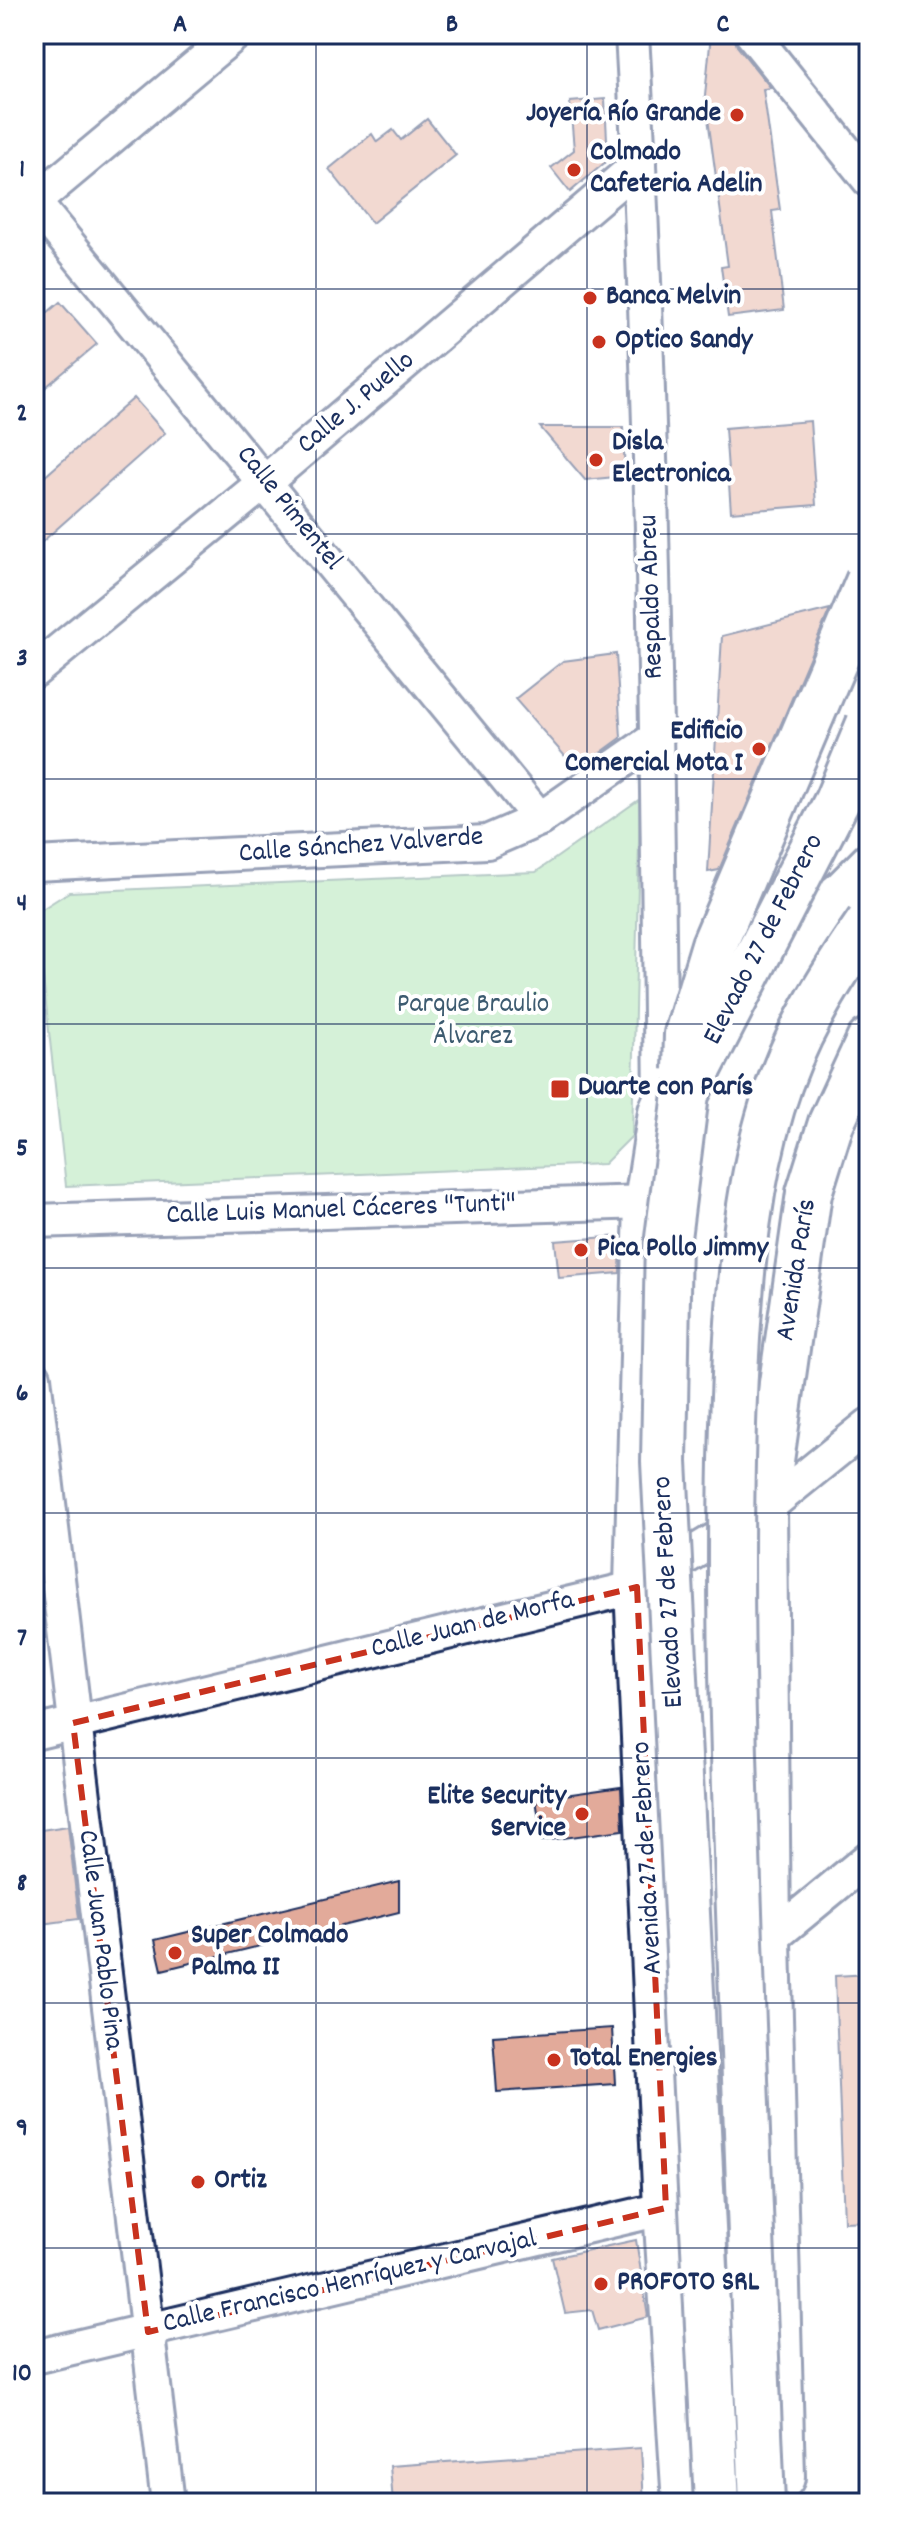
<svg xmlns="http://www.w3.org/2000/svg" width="903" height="2537" font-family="Dekko,sans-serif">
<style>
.park{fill:#a2e0a8;stroke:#5e8883;stroke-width:2}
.building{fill:#e2aa9a;stroke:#1b2f5e;stroke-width:2}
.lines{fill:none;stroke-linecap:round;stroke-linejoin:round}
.minor-casing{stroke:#1b2f5e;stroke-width:38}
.primary-casing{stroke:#1b2f5e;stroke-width:50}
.minor{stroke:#fff;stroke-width:32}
.primary{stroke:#fff;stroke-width:44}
.motorway-bridge-casing{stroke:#1b2f5e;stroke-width:50;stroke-linecap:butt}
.motorway-bridge{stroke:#fff;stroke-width:44}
.marked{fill:none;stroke:#c8321e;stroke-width:6;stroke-dasharray:16 10;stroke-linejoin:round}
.grid{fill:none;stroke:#1b2f5e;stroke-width:2;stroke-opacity:0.55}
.poi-dot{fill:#c8321e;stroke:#fff;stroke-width:3}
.labels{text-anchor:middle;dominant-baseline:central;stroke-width:8;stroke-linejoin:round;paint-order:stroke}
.poi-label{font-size:28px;font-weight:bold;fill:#1b2f5e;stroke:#fff;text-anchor:start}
.street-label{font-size:28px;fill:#1b2f5e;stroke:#fff}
.park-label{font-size:28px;fill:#3d5b70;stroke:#fff}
.neatline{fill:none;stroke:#1b2f5e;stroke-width:3}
.grid-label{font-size:26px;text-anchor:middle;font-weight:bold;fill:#1b2f5e}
</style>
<rect width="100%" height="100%" fill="#fff"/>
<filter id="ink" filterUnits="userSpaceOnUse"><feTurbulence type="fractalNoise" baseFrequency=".0125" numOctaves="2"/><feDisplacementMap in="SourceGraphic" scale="16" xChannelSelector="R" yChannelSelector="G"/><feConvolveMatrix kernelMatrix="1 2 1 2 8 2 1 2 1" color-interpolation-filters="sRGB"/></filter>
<g filter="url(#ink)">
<path class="park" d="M640,799L632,1136L604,1164L66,1186L36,913L69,892L536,872Z"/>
<g class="building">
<path d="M711,34H733L737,46L771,88L763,89L780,210L772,211L784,310L728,317L721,267L728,266L705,96Z"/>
<path d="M605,99L608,160L570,192L551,168L574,150L570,102Z"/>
<path d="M427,119L456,155L372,223L329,169L372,134L377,142L393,130L401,140Z"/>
<path d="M60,302L97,344L34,397V324Z"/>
<path d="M134,398L165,433L34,549V486Z"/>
<path d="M810,421L816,505L731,512L725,428Z"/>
<path d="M540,427H623L625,476L585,480Z"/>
<path d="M830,609L719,870L708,872L722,636Z"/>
<path d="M616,654L621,738L577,770L515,699L563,661Z"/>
<path d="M621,1236L620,1273L559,1278L555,1241Z"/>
<path d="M621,1787L623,1830L542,1841L536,1799Z"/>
<path d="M68,1826L79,1919L34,1925V1831Z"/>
<path d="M399,1881V1912L162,1970L155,1940Z"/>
<path d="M869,1974V2221L844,2222L835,1976Z"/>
<path d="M612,2028L615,2084L497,2092L493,2036Z"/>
<path d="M636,2240L648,2317L598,2330L592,2310L565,2313L552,2258Z"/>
<path d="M641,2448L644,2503H393L390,2466Z"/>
</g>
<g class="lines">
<g class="minor-casing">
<g id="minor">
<path d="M235,34L34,202L540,819"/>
<path d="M632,34C653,389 657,745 661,1101"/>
<path d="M752,34L869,180"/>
<path d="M34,671L266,481L639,164"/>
<path d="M34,864L487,842L540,819L657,737"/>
<path d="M34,1221L647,1202"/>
<path d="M34,1377L168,2503"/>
<path d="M34,1733L637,1587L764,1510L869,1425"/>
<path d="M768,1941L869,1858"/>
<path d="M34,2357L666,2208"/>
</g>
</g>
<g class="primary-casing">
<g id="primary">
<path d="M811,859L869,801"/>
<path d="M782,2477L768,1941L764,1510L809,1193L831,1123L869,1041"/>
<path d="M685,2503L666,2208L637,1587L647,1202L661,1112L686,1054"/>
</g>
</g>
<use href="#minor" class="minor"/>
<use href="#primary" class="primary"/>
<g class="motorway-bridge-casing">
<g id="motorway-bridge">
<path d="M686,1070L687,1034L714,945L869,580"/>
<path d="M717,2503L664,1462L668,1238L686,1094L837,801L869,724"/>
<path d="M762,2503C751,2241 740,1980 733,1718C730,1592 729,1465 737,1338C742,1260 749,1182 772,1107C793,1037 828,981 869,922"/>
</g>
</g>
<use href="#motorway-bridge" class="motorway-bridge"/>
</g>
</g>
<path d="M0 0H903V2537H0ZM637,1587L666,2208L148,2332L73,1723Z" fill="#fff" fill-opacity=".55" fill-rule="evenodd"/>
<path class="marked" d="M637,1587L666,2208L148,2332L73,1723Z"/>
<path class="grid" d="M316,34V2503M587,34V2503M34,289H869M34,534H869M34,779H869M34,1024H869M34,1268H869M34,1513H869M34,1758H869M34,2003H869M34,2248H869"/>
<g class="poi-dot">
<circle cx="737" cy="115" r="8"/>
<circle cx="574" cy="170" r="8"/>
<circle cx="590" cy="298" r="8"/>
<circle cx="599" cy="342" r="8"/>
<circle cx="596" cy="460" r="8"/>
<circle cx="759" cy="749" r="8"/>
<rect x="550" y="1079" width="20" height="20" rx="4"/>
<circle cx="581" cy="1250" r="8"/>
<circle cx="582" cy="1814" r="8"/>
<circle cx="175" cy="1953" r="8"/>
<circle cx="554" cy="2060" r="8"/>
<circle cx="198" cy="2182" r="8"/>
<circle cx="601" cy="2284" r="8"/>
</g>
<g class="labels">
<g class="poi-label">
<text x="721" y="115" text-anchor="end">Joyería Río Grande</text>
<text x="590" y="154">Colmado<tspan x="590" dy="32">Cafeteria Adelin</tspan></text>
<text x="606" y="298">Banca Melvin</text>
<text x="615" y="342">Optico Sandy</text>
<text x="612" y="444">Disla<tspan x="612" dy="32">Electronica</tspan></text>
<text x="743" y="733" text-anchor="end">Edificio<tspan x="743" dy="32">Comercial Mota I</tspan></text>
<text x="578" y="1089">Duarte con París</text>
<text x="597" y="1250">Pica Pollo Jimmy</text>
<text x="566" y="1798" text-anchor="end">Elite Security<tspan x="566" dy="32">Service</tspan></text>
<text x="191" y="1937">Super Colmado<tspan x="191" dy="32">Palma II</tspan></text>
<text x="570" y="2060">Total Energies</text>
<text x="214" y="2182">Ortiz</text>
<text x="617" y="2284">PROFOTO SRL</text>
</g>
<g class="street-label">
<text transform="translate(357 404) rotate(-40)">Calle J. Puello</text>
<text transform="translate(288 509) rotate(51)">Calle Pimentel</text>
<text transform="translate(653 597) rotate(-92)">Respaldo Abreu</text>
<text transform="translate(361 847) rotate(-4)">Calle Sánchez Valverde</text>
<text transform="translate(765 940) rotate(-63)">Elevado 27 de Febrero</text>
<text transform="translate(341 1211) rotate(-2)">Calle Luis Manuel Cáceres "Tunti"</text>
<text transform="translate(798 1270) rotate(-81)">Avenida París</text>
<text transform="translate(670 1592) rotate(-93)">Elevado 27 de Febrero</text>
<text transform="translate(473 1626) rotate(-14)">Calle Juan de Morfa</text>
<text transform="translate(649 1858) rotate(-93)">Avenida 27 de Febrero</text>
<text transform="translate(99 1940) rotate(83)">Calle Juan Pablo Pina</text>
<text transform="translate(350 2283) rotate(-13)">Calle Francisco Henríquez y Carvajal</text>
</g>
<g class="park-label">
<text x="473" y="1006">Parque Braulio<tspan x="473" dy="32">Álvarez</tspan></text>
</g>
</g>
<rect width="903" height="2537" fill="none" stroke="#fff" stroke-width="88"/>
<rect x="44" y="44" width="815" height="2449" class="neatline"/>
<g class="grid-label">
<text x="180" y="31">A</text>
<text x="452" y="31">B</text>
<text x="723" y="31">C</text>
<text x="22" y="176">1</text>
<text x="22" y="420">2</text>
<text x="22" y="665">3</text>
<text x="22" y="910">4</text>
<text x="22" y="1155">5</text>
<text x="22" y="1400">6</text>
<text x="22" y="1645">7</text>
<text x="22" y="1890">8</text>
<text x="22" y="2135">9</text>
<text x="22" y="2380">10</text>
</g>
</svg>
